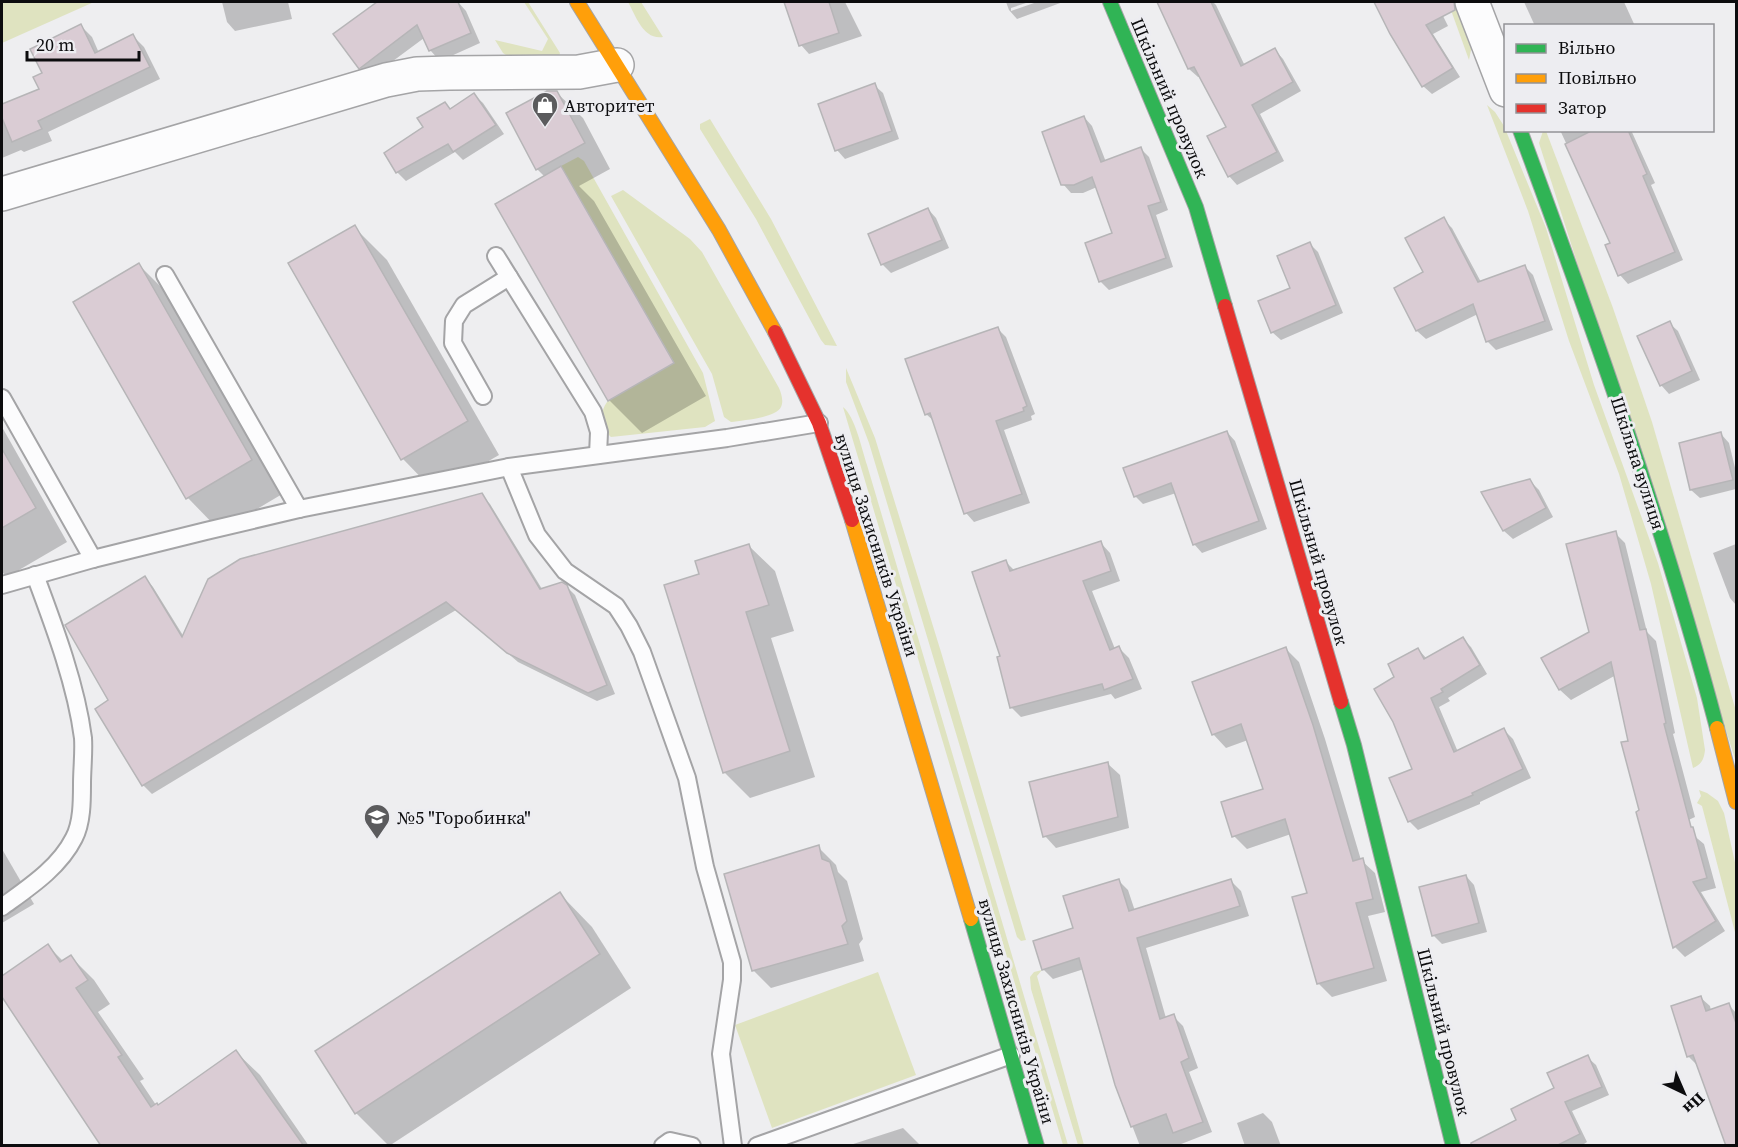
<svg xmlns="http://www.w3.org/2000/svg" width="1738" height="1147" font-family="'Source Serif 4',serif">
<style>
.green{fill:#dfe3c0}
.shadow{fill:#0003}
.building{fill:#daccd4;stroke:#b6b5b7;stroke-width:1.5}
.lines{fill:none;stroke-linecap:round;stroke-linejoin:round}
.lane-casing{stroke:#a4a4a6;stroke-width:20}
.street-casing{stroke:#a4a4a6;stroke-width:36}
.fast-casing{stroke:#a4a4a6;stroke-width:16}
.slow-casing{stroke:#a4a4a6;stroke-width:16}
.jam-casing{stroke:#a4a4a6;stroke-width:16}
.lane{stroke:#fcfcfd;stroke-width:16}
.street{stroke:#fcfcfd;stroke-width:33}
.fast{stroke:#30b455;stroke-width:14}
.slow{stroke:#ff9f0a;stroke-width:14}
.jam{stroke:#e5322d;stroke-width:14}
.labels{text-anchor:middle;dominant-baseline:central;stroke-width:6;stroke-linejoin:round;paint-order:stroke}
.street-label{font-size:18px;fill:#0c0c0e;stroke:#ededf1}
.poi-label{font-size:18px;fill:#0c0c0e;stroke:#ededf1;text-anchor:start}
</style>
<rect width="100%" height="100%" fill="#eeeef0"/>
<g class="green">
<path d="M2,2H94L2,43Z"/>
<path d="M524,2H528L560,53L558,60L509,57L503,53L495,40L542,51L548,39Z"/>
<path d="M628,2H641L663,37C643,40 636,16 628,2Z"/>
<path d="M1448,2H1463L1472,45L1469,60Z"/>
<path d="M1487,105L1495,112L1504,126L1546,228L1594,385L1658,563L1697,698L1705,750C1704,759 1702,764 1693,768L1651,584L1619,474L1569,341L1528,211Z"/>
<path d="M710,119L771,219L837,346L825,345L821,340L756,219L700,129V124Z"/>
<path d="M1543,131H1546L1613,308L1652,422L1736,711V762L1539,143Z"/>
<path d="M578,157L584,161L703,373L715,421L705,427L611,437C601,428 599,413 607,402C612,395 663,369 674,362L561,166Z"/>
<path d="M623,190L690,239L702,252L779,388C781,393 784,401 781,407C776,418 743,420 731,422L724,417L712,374L611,196Z"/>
<path d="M846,368L875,438L941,652L1026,940L1021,941L1017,937L869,443L846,382Z"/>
<path d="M843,407C855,416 862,450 867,465L1068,1145H1063Z"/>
<path d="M1699,790L1707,793L1718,801L1724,813L1736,867V936L1702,806L1697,803L1701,796Z"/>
<path d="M1042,970L1037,976L1084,1145H1078L1031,989L1030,977L1034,972Z"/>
<path d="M878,972L916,1075L772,1128L735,1025Z"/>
</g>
<g class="shadow">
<path d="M222,2H288L292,19L235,31L227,22Z"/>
<path d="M380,2H458L466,11L480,43L440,61L430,50L424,38L370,78L360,68L335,34Z"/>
<path d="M786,2H845L862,36L809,54L801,45Z"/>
<path d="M1006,2H1029L1011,8V11L1037,2H1063L1017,19L1009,10Z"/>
<path d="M1196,2H1213L1216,5L1245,66L1275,50L1283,59L1301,91L1260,114L1284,161L1237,185L1229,176L1228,127L1201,76L1198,77L1189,69L1165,16Z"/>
<path d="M1376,2H1436L1448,26L1433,34L1460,77L1432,94L1423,86L1391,33Z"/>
<path d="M1524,2H1624L1635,26H1535Z"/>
<path d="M81,26L92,37L99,53L133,36L144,47L160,79L48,132L52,141L24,152L21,150L2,158V105L41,89L44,74Z"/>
<path d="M874,85L883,93L899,139L845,159L837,150Z"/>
<path d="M556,92L583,118L610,169L579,186L594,201L706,396L642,433L609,400L545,177L537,169Z"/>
<path d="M474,95L483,103L504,134L463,160L455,152L406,181L397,172L425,128L445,104L451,110Z"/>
<path d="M1084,117L1092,126L1106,162L1141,149L1149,157L1168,210L1156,215L1173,267L1109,290L1100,281L1114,234L1097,187L1083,193H1071L1063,184Z"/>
<path d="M1560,130H1631L1655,183L1651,185L1683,260L1628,284L1620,275L1607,245L1612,243Z"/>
<path d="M928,209L936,218L949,248L891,273L882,264Z"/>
<path d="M1443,219L1452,228L1481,282L1525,267L1533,275L1553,330L1496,350L1488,342L1478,314L1426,339L1417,331L1396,289L1425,273Z"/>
<path d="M354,227L387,260L499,455L435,492L403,459Z"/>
<path d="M1310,244L1318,252L1343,313L1281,340L1272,332Z"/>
<path d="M139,265L172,298L284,493L220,531L188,498Z"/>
<path d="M1669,323L1678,331L1700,380L1669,394L1661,385Z"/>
<path d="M997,328L1006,337L1035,414L1031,416L1032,420L1004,430L1030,503L974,522L966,513L935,422L926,414Z"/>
<path d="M2,427L67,542L7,577L2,572Z"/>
<path d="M1227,432L1235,441L1267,529L1202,553L1194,544L1176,493L1143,504L1135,496Z"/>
<path d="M1721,434L1729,443L1736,472V489L1700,498L1691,490L1681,444Z"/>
<path d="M1530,481L1539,490L1553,517L1513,539L1504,531L1483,493Z"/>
<path d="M481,495L490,504L542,589L566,586L575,595L615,694L597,701L518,662L456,610L152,794L143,785L97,709L110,701L145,578L153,587L184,637Z"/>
<path d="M1615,533L1625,543L1647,632L1656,641L1675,733L1673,734L1695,817L1680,824L1704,844L1716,888L1701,892L1725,931L1685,957L1675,947L1641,811L1630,742L1616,675L1571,700L1560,690L1543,659L1590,633Z"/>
<path d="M1100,542L1110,553L1120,581L1092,591L1115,649L1119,648L1129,658L1142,689L1115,699L1111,694L1021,717L1011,707L1002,657L1006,562L1015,571Z"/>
<path d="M1736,544V605L1730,598L1713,553Z"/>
<path d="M749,546L775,571L794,631L771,638L815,777L750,798L724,772L701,575Z"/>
<path d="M1462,638L1471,647L1487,674L1448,698L1450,701L1439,707L1458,752L1504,730L1513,739L1531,778L1480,802V804L1418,830L1409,821L1414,769L1396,678L1418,649L1427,659Z"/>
<path d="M1286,649L1299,662L1325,739L1361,860L1375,873L1385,912L1368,916L1387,981L1332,997L1319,984L1294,898L1308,894L1291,834L1247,849L1234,836L1265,790L1248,740L1226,748L1213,734Z"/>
<path d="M1108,764L1120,775L1129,828L1056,848L1045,836Z"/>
<path d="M818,847L836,865L838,872L847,881L863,939L859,944L864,961L771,988L754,971L726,875Z"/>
<path d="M2,849L34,904L2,923Z"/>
<path d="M1466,876L1474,885L1487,932L1442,944L1433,935Z"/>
<path d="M1118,880L1128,890L1135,911L1231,881L1241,891L1249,916L1146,948L1166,1018L1173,1016L1183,1026L1198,1068L1189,1072L1212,1132L1176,1146H1140L1116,1084L1084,969L1053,979L1043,969L1075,929Z"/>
<path d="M560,894L592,927L631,988L389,1146L356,1113Z"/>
<path d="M48,946L63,961L71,957L94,980L110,1004L98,1012L144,1079L140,1081L156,1105L158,1107L236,1052L260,1075L309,1146H103L2,994V978Z"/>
<path d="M1701,998L1710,1006L1711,1011L1729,1005L1736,1013V1146L1697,1065L1688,1056Z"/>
<path d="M1587,1057L1596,1065L1609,1095L1572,1111L1587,1142L1581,1146H1496L1518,1121L1556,1088Z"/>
<path d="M1263,1113L1272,1122L1281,1146H1245L1237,1123Z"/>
<path d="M903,1128L921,1146H847Z"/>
</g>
<g class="building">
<path d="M377,2H458L471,33L429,51L417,25L359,69L333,34Z"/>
<path d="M784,2H829L839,33L799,46Z"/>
<path d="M1157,2H1211L1241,66L1275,48L1293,82L1252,105L1277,152L1228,177L1207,136L1226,127L1194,67L1188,69Z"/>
<path d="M1374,2H1454L1455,10L1426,25L1453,68L1422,87L1390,34Z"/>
<path d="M81,24L95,53L133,34L150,67L38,121L42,129L12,142L2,118V104L39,89L33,77L42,73L30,49Z"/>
<path d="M875,83L892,131L835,151L818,104Z"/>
<path d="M547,91H557L585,143L536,170L506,113Z"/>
<path d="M474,93L496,125L453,152L448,144L396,173L384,153L423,127L417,118L445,102L450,109Z"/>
<path d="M1084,116L1101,162L1141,147L1161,202L1148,206L1166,258L1099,282L1085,243L1112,233L1092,177L1074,185H1061L1042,132Z"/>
<path d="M1593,130H1628L1647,174L1643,176L1675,252L1618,276L1605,245L1610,243L1565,144Z"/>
<path d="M561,166L674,363L608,401L495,204Z"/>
<path d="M928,208L942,240L881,265L868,234Z"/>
<path d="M1444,217L1478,282L1525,265L1545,321L1486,342L1473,304L1416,331L1394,288L1423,272L1405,238Z"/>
<path d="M355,225L468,421L401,460L288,263Z"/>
<path d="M1310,242L1336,305L1271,333L1258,301L1290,288L1277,256Z"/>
<path d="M139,263L252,460L186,499L73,302Z"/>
<path d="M1670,321L1692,371L1660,386L1637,336Z"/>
<path d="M998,327L1027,406L1023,408L1024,411L996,421L1022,494L964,514L930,413L925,415L905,359Z"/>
<path d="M1227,431L1259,521L1193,545L1171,483L1134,497L1123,468Z"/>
<path d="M1721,432L1733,480L1690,490L1679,443Z"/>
<path d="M2,449L36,508L2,528Z"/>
<path d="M1530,479L1546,508L1503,531L1481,492Z"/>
<path d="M482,493L540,589L562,582L567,585L607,685L588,693L507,653L446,602L142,786L95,709L108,700L65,625L145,576L182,637L208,579L240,559Z"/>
<path d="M1616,531L1640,630L1646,629L1666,723L1664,724L1691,827H1693L1707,878L1693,882L1716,921L1673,948L1636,812L1639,810L1621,742L1628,741L1611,662L1559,690L1541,658L1589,632L1566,544Z"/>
<path d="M1101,541L1111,571L1083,581L1110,650L1119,646L1133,679L1104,690L1102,684L1010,708L997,657L1000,656L972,572L1006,560L1010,571Z"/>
<path d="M749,544L769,605L746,612L790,751L723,773L664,585L699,574L695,561Z"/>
<path d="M1463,637L1480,665L1441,689L1443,692L1431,698L1454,752L1504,728L1523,769L1472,793L1473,795L1408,822L1389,778L1412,769L1393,722L1374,689L1394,677L1388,664L1418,648L1424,659Z"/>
<path d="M1286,647L1313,725L1353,861L1363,858L1373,899L1356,903L1374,968L1317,984L1292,897L1307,893L1285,819L1232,837L1221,802L1263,789L1241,724L1212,735L1192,682Z"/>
<path d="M1108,762L1118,817L1043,837L1029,782Z"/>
<path d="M819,845L822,859L830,862L847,921L842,926L848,944L752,971L724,874Z"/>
<path d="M1466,875L1479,923L1432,936L1419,887Z"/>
<path d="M1119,879L1129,911L1231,879L1240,906L1137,938L1160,1019L1174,1014L1189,1058L1181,1062L1203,1122L1173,1133L1166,1114L1131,1127L1115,1085L1079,958L1042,970L1033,941L1073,928L1063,896Z"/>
<path d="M560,892L600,954L355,1114L315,1051Z"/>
<path d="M48,944L60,962L71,955L88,980L76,988L122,1055L118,1057L151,1107L157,1103L158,1105L236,1050L304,1146H101L2,997V976Z"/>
<path d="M1701,996L1706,1011L1729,1003L1737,1026V1146H1726L1693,1055L1687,1057L1671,1006Z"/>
<path d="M1588,1055L1602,1087L1565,1102L1580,1134L1556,1146H1471V1143L1516,1120L1511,1109L1554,1088L1547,1073Z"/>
</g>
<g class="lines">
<g class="lane-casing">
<g id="lane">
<path d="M496,256L593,412L599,432L598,455"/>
<path d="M165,275L299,509"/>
<path d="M483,396L453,343L454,321L464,305L509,277"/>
<path d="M2,398L93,559"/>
<path d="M509,467L537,535L565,571L616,606L629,626L642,652L687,778L705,867L732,962V980L721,1054L733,1146"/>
<path d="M2,585L93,559L206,531L299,509L509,467L727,438L819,423"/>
<path d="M2,907C28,888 59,868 74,838C82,823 82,801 82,784C82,769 84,753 83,738C76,684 54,626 35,575"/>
<path d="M663,1146L670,1141L692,1146"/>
<path d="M757,1146L1011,1055"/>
</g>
</g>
<g class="street-casing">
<g id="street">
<path d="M1472,2L1506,90"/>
<path d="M2,194L386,80L417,74L449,73L579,72L617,65"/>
</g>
</g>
<g class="fast-casing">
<g id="fast">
<path d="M1110,2L1196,207L1225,306"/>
<path d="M1520,130C1593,327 1663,524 1717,728"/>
<path d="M1341,702L1354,745L1453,1146"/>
<path d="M971,919L1037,1146"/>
</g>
</g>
<g class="slow-casing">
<g id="slow">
<path d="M577,2L719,230L775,332"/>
<path d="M852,520L971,919"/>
<path d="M1717,728L1736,802"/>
</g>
</g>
<g class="jam-casing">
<g id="jam">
<path d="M1225,306L1341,702"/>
<path d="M775,332L819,423L852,520"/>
</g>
</g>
<use href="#lane" class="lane"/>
<use href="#street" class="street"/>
<use href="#fast" class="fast"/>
<use href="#slow" class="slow"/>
<use href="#jam" class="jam"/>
</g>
<defs>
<g id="shop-pin" transform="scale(1.35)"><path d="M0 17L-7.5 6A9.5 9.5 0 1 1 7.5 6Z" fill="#5b5b5d" stroke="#ededf1"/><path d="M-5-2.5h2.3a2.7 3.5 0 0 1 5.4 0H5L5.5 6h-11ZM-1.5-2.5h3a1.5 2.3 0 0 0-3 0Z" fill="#fff"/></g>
<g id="school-pin" transform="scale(1.35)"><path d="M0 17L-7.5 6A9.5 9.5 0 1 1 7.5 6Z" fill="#5b5b5d" stroke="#ededf1"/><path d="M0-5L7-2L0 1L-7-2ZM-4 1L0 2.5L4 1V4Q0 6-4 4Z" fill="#fff"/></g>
</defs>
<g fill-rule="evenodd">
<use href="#shop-pin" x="545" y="105"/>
<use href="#school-pin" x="377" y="817"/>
</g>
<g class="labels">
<g class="street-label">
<text transform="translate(1170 98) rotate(67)">Шкільний провулок</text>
<text transform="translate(1638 463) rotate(72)">Шкільна вулиця</text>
<text transform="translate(877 545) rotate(72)">вулиця Захисників України</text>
<text transform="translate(1319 562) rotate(74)">Шкільний провулок</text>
<text transform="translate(1017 1011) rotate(74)">вулиця Захисників України</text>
<text transform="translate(1444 1032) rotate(76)">Шкільний провулок</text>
</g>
<g class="poi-label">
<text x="564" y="105">Авторитет</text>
<text x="397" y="817">№5 "Горобинка"</text>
</g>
</g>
<rect width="1738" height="1147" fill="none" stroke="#0c0c0e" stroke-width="6"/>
<rect x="1504" y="24" width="210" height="108" fill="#ededf1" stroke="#939396" stroke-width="1.5"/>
<rect x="1516" y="44" width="30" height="9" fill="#30b455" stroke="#939396" stroke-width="1.5"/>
<text x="1558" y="54" font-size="18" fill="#0c0c0e">Вільно</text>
<rect x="1516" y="74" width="30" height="9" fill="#ff9f0a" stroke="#939396" stroke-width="1.5"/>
<text x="1558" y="84" font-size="18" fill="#0c0c0e">Повільно</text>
<rect x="1516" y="104" width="30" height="9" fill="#e5322d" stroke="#939396" stroke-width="1.5"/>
<text x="1558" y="114" font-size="18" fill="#0c0c0e">Затор</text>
<g transform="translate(1684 1093) rotate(136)" stroke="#ededf1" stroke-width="4.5" paint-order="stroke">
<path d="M0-4.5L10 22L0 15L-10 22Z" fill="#0c0c0e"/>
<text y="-9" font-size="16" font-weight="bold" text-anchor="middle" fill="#0c0c0e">Пн</text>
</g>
<path d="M27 51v9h112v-9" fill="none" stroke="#0c0c0e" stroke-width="3"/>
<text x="36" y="51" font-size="18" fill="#0c0c0e" stroke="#ededf1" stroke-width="4.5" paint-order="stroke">20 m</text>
</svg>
